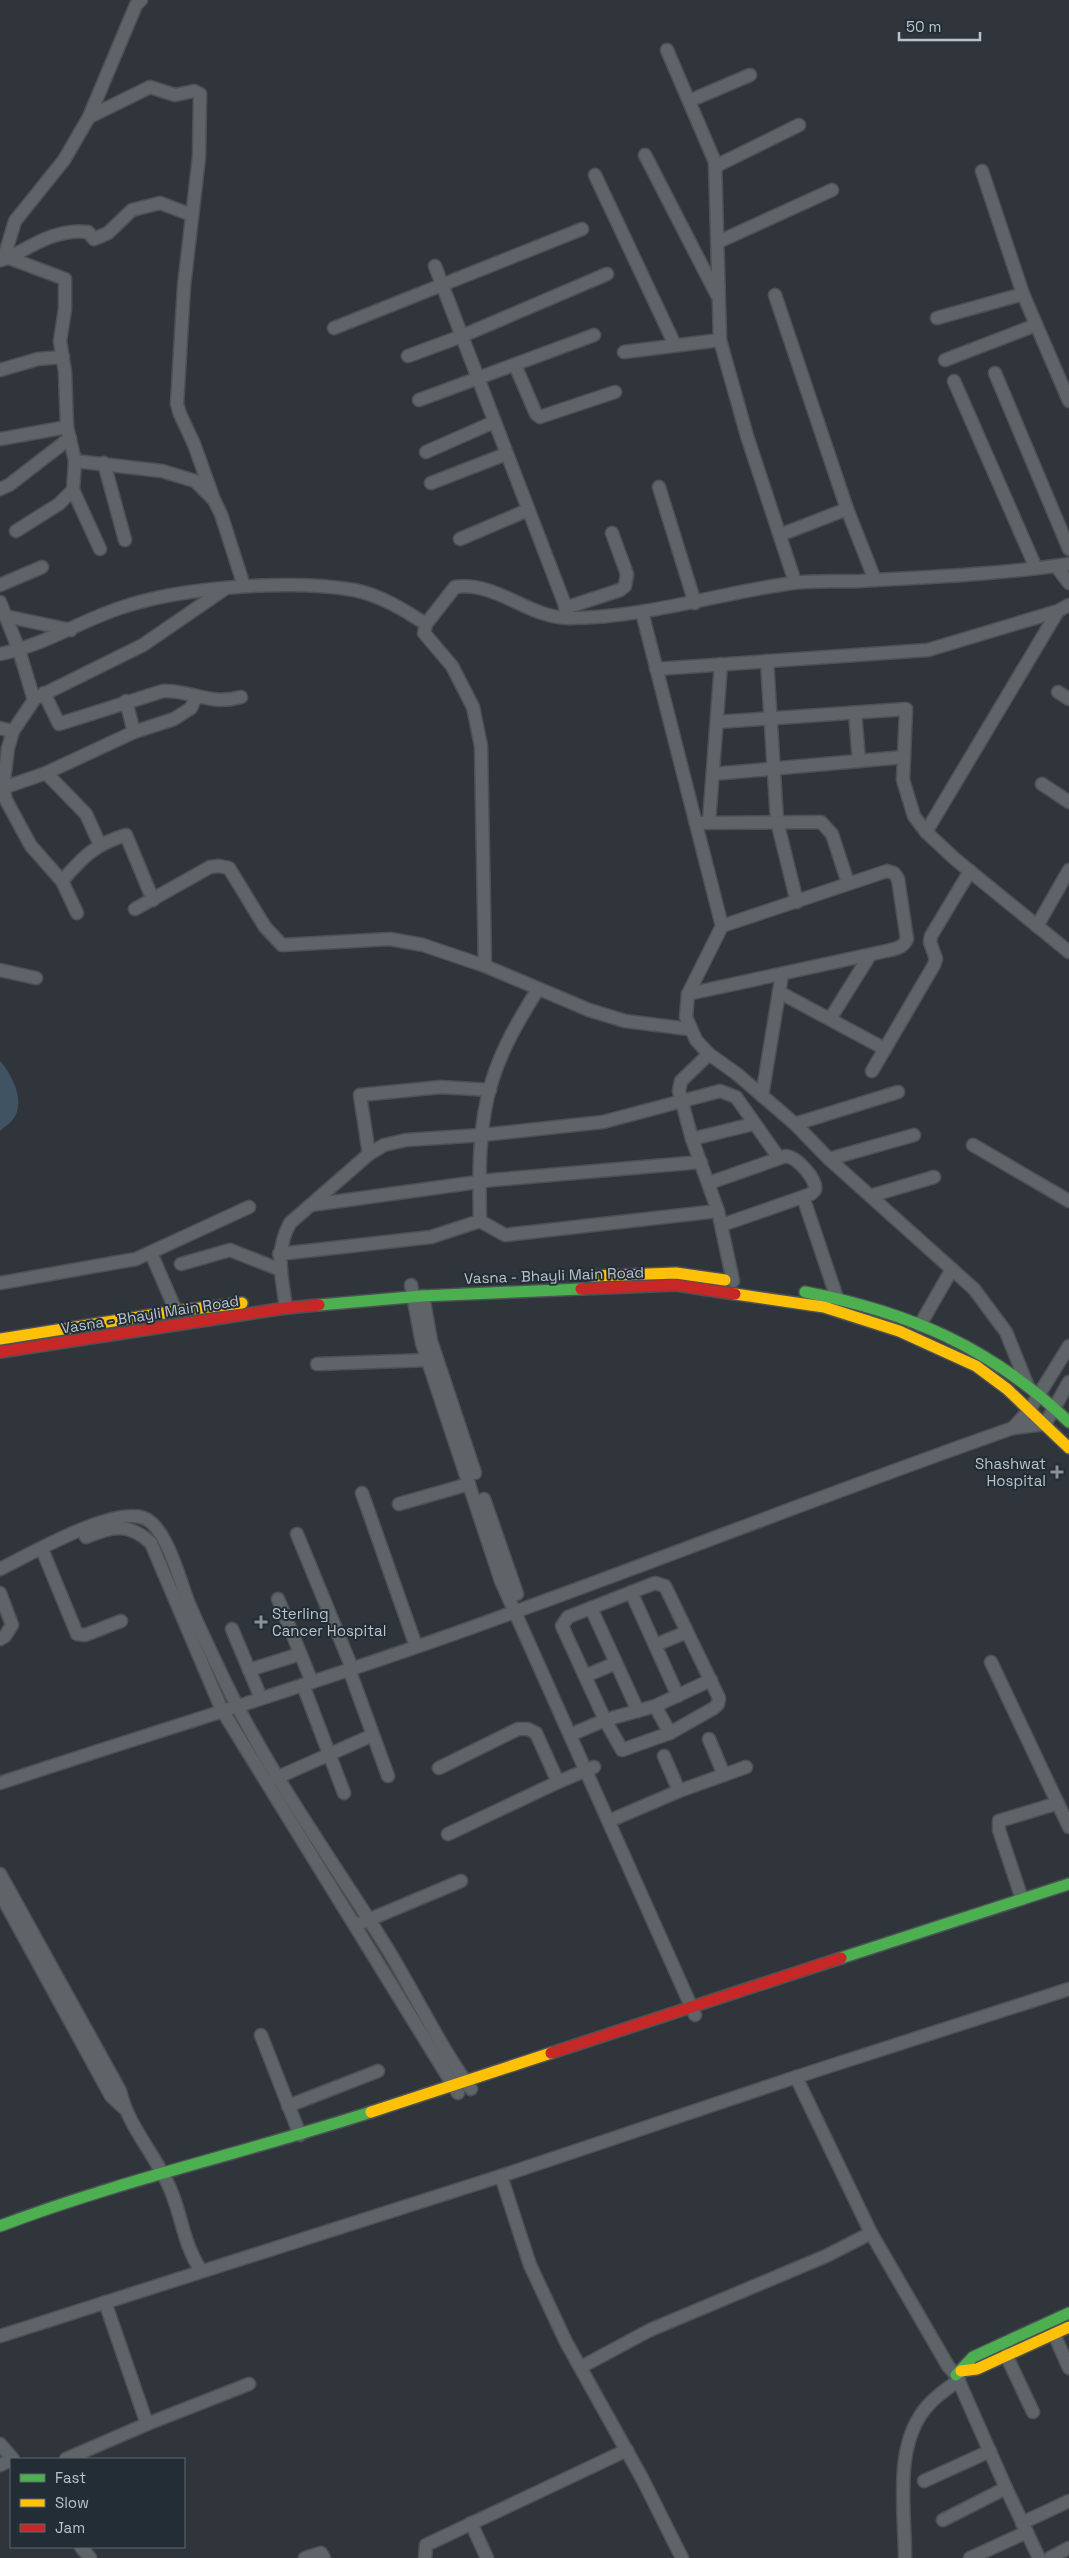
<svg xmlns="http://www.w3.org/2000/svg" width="1069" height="2558" font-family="'Space Grotesk',sans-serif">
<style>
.water{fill:#3f5363}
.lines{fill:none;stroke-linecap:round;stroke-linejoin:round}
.street-casing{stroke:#4c5155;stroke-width:15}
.fast-casing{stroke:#4c5155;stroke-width:14}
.slow-casing{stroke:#4c5155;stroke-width:14}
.jam-casing{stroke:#4c5155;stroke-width:14}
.street{stroke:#5e6468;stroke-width:12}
.fast{stroke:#4caf50;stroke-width:11}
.slow{stroke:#ffc107;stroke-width:11}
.jam{stroke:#c62828;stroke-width:11}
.poi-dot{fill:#899198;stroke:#222d36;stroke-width:2}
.labels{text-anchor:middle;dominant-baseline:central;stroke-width:4;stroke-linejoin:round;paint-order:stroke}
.street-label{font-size:15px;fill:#bac3ca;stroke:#222d36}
.poi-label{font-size:15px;fill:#bac3ca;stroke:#222d36;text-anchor:end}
</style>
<rect width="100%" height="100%" fill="#2f353b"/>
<path class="water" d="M0,1061C11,1073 26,1101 14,1118C11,1123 4,1127 0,1131Z"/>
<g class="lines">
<g class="street-casing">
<g id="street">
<path d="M667,50L715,162L720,340L747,436L795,582"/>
<path d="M689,101L750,75"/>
<path d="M89,117L150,87L175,95L194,91L200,94L199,157L184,286L177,404L180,414L194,444L214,500"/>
<path d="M645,155L717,295"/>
<path d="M716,166L799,125"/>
<path d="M982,171L1023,294L1069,401"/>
<path d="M595,175L675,345"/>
<path d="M718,242L832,190"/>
<path d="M9,258C34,244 59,228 88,232L94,239L108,233L132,210L160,203L192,215"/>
<path d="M0,260L9,258L65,279V309L60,341L65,372L67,427L75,461L162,471L195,481L214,500L221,514L244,586"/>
<path d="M1,260L6,251L15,221L64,160L89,117L136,5L141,0"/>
<path d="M435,266L570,618"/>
<path d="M775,295L847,509L875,580"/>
<path d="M937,318L1023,294"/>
<path d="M334,328L582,229"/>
<path d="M624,352L720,340"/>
<path d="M408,356L462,336L607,274"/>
<path d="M945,360L1036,325"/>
<path d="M515,365L536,414L540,417L615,392"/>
<path d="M0,370L38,359L63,357"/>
<path d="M995,373L1069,549"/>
<path d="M954,381L1036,568"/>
<path d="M419,400L594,335"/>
<path d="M0,439L67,427"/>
<path d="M426,452L494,422"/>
<path d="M104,463L125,540"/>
<path d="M431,483L506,454"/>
<path d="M659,487L695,603"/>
<path d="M0,489L9,485L70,438"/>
<path d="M73,490L100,549"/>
<path d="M16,531L59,504L73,490L75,461"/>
<path d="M780,535L847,509"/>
<path d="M460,539L528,510"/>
<path d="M1056,566L1069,583"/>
<path d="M0,585L42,567"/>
<path d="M0,602L19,650L34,700L13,731L8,748L3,788L6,800L31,846L62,881L77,913"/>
<path d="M565,608L620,590L625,586L627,574L612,533"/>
<path d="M642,612L722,926L688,994L686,1017L696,1040L709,1054L737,1074L795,1124L829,1159L974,1289L1006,1332L1027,1384"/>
<path d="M5,616L71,630"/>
<path d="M0,654C45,645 78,622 120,608C180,587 292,579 354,590C380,595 404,610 426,624"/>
<path d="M767,661L777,821L797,902"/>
<path d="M656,669L928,650L1058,611L1069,605"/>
<path d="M1058,692L1069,699"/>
<path d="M44,693L59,724L163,691C193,690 209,706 241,697"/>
<path d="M38,697L143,645L223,590"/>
<path d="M126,701L134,732"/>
<path d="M855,713L859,761"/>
<path d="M717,722L906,709L903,780L914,816L926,832L955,859L1069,952"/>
<path d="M0,728L13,731"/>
<path d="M46,773L86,814L100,845"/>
<path d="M713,774L904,757"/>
<path d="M1042,784L1069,802"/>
<path d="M0,789L46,773L134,732L174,719L191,708L196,697"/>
<path d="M709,822L721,664"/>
<path d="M696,823L821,822L832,834L848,883"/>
<path d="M926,832L1058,611"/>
<path d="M62,881C83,857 95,844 126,835L153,900"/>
<path d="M135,909L210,867L219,866L229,868L265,927L282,945L390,939L423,945L485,966L589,1010L625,1021L689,1029"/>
<path d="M1037,926L1069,870"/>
<path d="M485,966L481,746L473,707L452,666L424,633L426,624L455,587C497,581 528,618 569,618C646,618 718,593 793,583C815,580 839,582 861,581C928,577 1003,574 1069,564"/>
<path d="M0,970L36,978"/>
<path d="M779,992L885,1049"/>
<path d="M688,994L886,951C895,949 903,948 907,939L898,879L894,873L887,871L722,926"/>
<path d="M830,1019L870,955"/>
<path d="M709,1054L681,1081L679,1091L692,1139L718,1211L733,1281"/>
<path d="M872,1071L934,965L936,959L930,942L931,936L970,871"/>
<path d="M762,1096L782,974"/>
<path d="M795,1124L898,1092"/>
<path d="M692,1139L753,1124"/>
<path d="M973,1145L1069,1201"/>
<path d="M369,1154L360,1095L441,1087L490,1090"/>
<path d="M829,1159L914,1135"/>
<path d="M709,1183L786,1156C797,1157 817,1179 815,1190L811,1194L722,1225"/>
<path d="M870,1196L934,1177"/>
<path d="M803,1197L837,1298"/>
<path d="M311,1205L492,1180L701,1162"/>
<path d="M480,1221C479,1175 478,1125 492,1081C502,1048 520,1018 538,989"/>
<path d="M151,1253L176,1311"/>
<path d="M279,1254L431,1237L480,1221L505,1235L718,1211"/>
<path d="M181,1264L230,1250L281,1270"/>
<path d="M0,1283L136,1259L249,1207"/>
<path d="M411,1285L422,1343L501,1581L695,2015"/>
<path d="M423,1296L431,1341L475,1473"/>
<path d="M286,1308C282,1276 274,1253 290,1223L369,1154L384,1145L406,1140L482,1135L603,1122L720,1091L736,1097L779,1158"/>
<path d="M920,1325L952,1269"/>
<path d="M1069,1346L1030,1409L1013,1428L1045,1424L1069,1382"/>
<path d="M317,1364L428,1360"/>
<path d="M362,1493L416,1646"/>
<path d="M484,1499L517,1594"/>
<path d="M399,1504L469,1484"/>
<path d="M297,1534L352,1668"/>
<path d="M86,1537C113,1526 128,1522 151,1543L222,1710L458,2093"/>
<path d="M44,1554L77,1634L85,1635L121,1621"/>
<path d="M0,1569C31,1554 113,1506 144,1518C167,1527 180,1582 189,1604C198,1625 208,1646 218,1667C264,1767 329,1855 387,1948C415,1994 439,2045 471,2089"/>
<path d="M655,1583L665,1586L719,1698L718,1704L714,1708L670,1733L622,1750L605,1720L562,1626L568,1617Z"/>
<path d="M631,1592L678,1696"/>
<path d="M0,1593L12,1625L5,1636L0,1639"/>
<path d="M278,1599L312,1682"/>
<path d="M591,1608L638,1711"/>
<path d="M232,1629L261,1698"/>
<path d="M655,1645L687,1632"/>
<path d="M991,1662L1069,1827"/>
<path d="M349,1669L388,1776"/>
<path d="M249,1670L300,1654"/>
<path d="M585,1676L616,1663"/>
<path d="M303,1685L344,1793"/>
<path d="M655,1706L670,1733"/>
<path d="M570,1735L605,1720L655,1706L711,1680"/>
<path d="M709,1739L724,1775"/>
<path d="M664,1756L679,1791"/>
<path d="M439,1768L518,1729H528L536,1733L558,1782"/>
<path d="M276,1778L373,1735"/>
<path d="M0,1783C172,1726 347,1674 517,1611C683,1551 847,1486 1013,1428"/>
<path d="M609,1821L679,1791L746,1767"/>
<path d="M448,1834L558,1782L594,1767"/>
<path d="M0,1874L120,2091C128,2125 152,2151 167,2182C182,2211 181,2240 201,2271"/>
<path d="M0,1893L111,2096L124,2108"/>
<path d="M1022,1899L999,1830V1821L1058,1803"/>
<path d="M361,1923L461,1881"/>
<path d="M261,2035L300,2135"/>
<path d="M796,2077L871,2233L948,2366L956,2375L1006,2488L1039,2558"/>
<path d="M288,2106L378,2071"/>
<path d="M501,2176L530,2265L566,2342L643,2480L682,2558"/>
<path d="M105,2302L147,2424"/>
<path d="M1054,2334L1069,2368"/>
<path d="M0,2336L501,2176L796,2077L1069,1989"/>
<path d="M1006,2355L1033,2412"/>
<path d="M581,2367L650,2330L826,2256L871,2233"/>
<path d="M0,2444L13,2459"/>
<path d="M66,2459L147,2424L249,2384"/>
<path d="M0,2465L11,2460"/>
<path d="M924,2481L990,2451"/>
<path d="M943,2520L1006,2488"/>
<path d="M471,2523L487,2558"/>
<path d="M1022,2523L1069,2501"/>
<path d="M81,2547L90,2558"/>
<path d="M305,2558L321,2553L324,2558"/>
<path d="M425,2558L426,2545L627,2450"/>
<path d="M905,2558C905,2514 895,2454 920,2416C929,2401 945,2390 959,2380"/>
<path d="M970,2558L1027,2532"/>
<path d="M1050,2558L1069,2548"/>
</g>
</g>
<g class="fast-casing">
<g id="fast">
<path d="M805,1292C909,1312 992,1348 1069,1422"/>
<path d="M319,1305L422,1296L581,1289"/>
<path d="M841,1958L1069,1884"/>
<path d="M0,2226C121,2180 248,2152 371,2112"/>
<path d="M956,2375L973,2357L1069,2313"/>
</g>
</g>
<g class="slow-casing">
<g id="slow">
<path d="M592,1276L676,1273L725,1280"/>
<path d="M735,1294L824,1307L899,1331L976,1366L1007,1389L1069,1448"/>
<path d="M0,1339L176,1311L242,1303"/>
<path d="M371,2112L551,2053"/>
<path d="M961,2371L977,2369L1069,2327"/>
</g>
</g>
<g class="jam-casing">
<g id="jam">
<path d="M581,1289L676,1285L735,1294"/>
<path d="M0,1352L286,1308L319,1305"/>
<path d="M551,2053L841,1958"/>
</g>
</g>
<use href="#street" class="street"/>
<use href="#fast" class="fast"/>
<use href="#slow" class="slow"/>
<use href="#jam" class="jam"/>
</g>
<g class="poi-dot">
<path d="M1054.5 1464.5h5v5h5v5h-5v5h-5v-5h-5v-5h5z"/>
<path d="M258.5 1614.5h5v5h5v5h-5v5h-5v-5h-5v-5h5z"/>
</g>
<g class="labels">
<g class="street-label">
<text transform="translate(554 1275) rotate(-2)">Vasna - Bhayli Main Road</text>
<text transform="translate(150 1314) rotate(-9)">Vasna - Bhayli Main Road</text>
</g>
<g class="poi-label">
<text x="1046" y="1463">Shashwat<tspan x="1046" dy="17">Hospital</tspan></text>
<text x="272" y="1613" text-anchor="start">Sterling<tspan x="272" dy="17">Cancer Hospital</tspan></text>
</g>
</g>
<rect x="10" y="2458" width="175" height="90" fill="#222d36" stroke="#5f6971"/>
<rect x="20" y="2474" width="25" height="8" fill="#4caf50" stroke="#5f6971"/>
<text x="55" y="2483" font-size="15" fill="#bac3ca">Fast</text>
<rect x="20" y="2499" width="25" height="8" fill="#ffc107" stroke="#5f6971"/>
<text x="55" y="2508" font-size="15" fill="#bac3ca">Slow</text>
<rect x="20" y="2524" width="25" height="8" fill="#c62828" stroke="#5f6971"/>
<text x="55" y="2533" font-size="15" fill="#bac3ca">Jam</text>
<path d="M899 32v8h81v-8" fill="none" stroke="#bac3ca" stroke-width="2.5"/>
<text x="906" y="32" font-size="15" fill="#bac3ca" stroke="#222d36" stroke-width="4" paint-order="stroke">50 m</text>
</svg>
